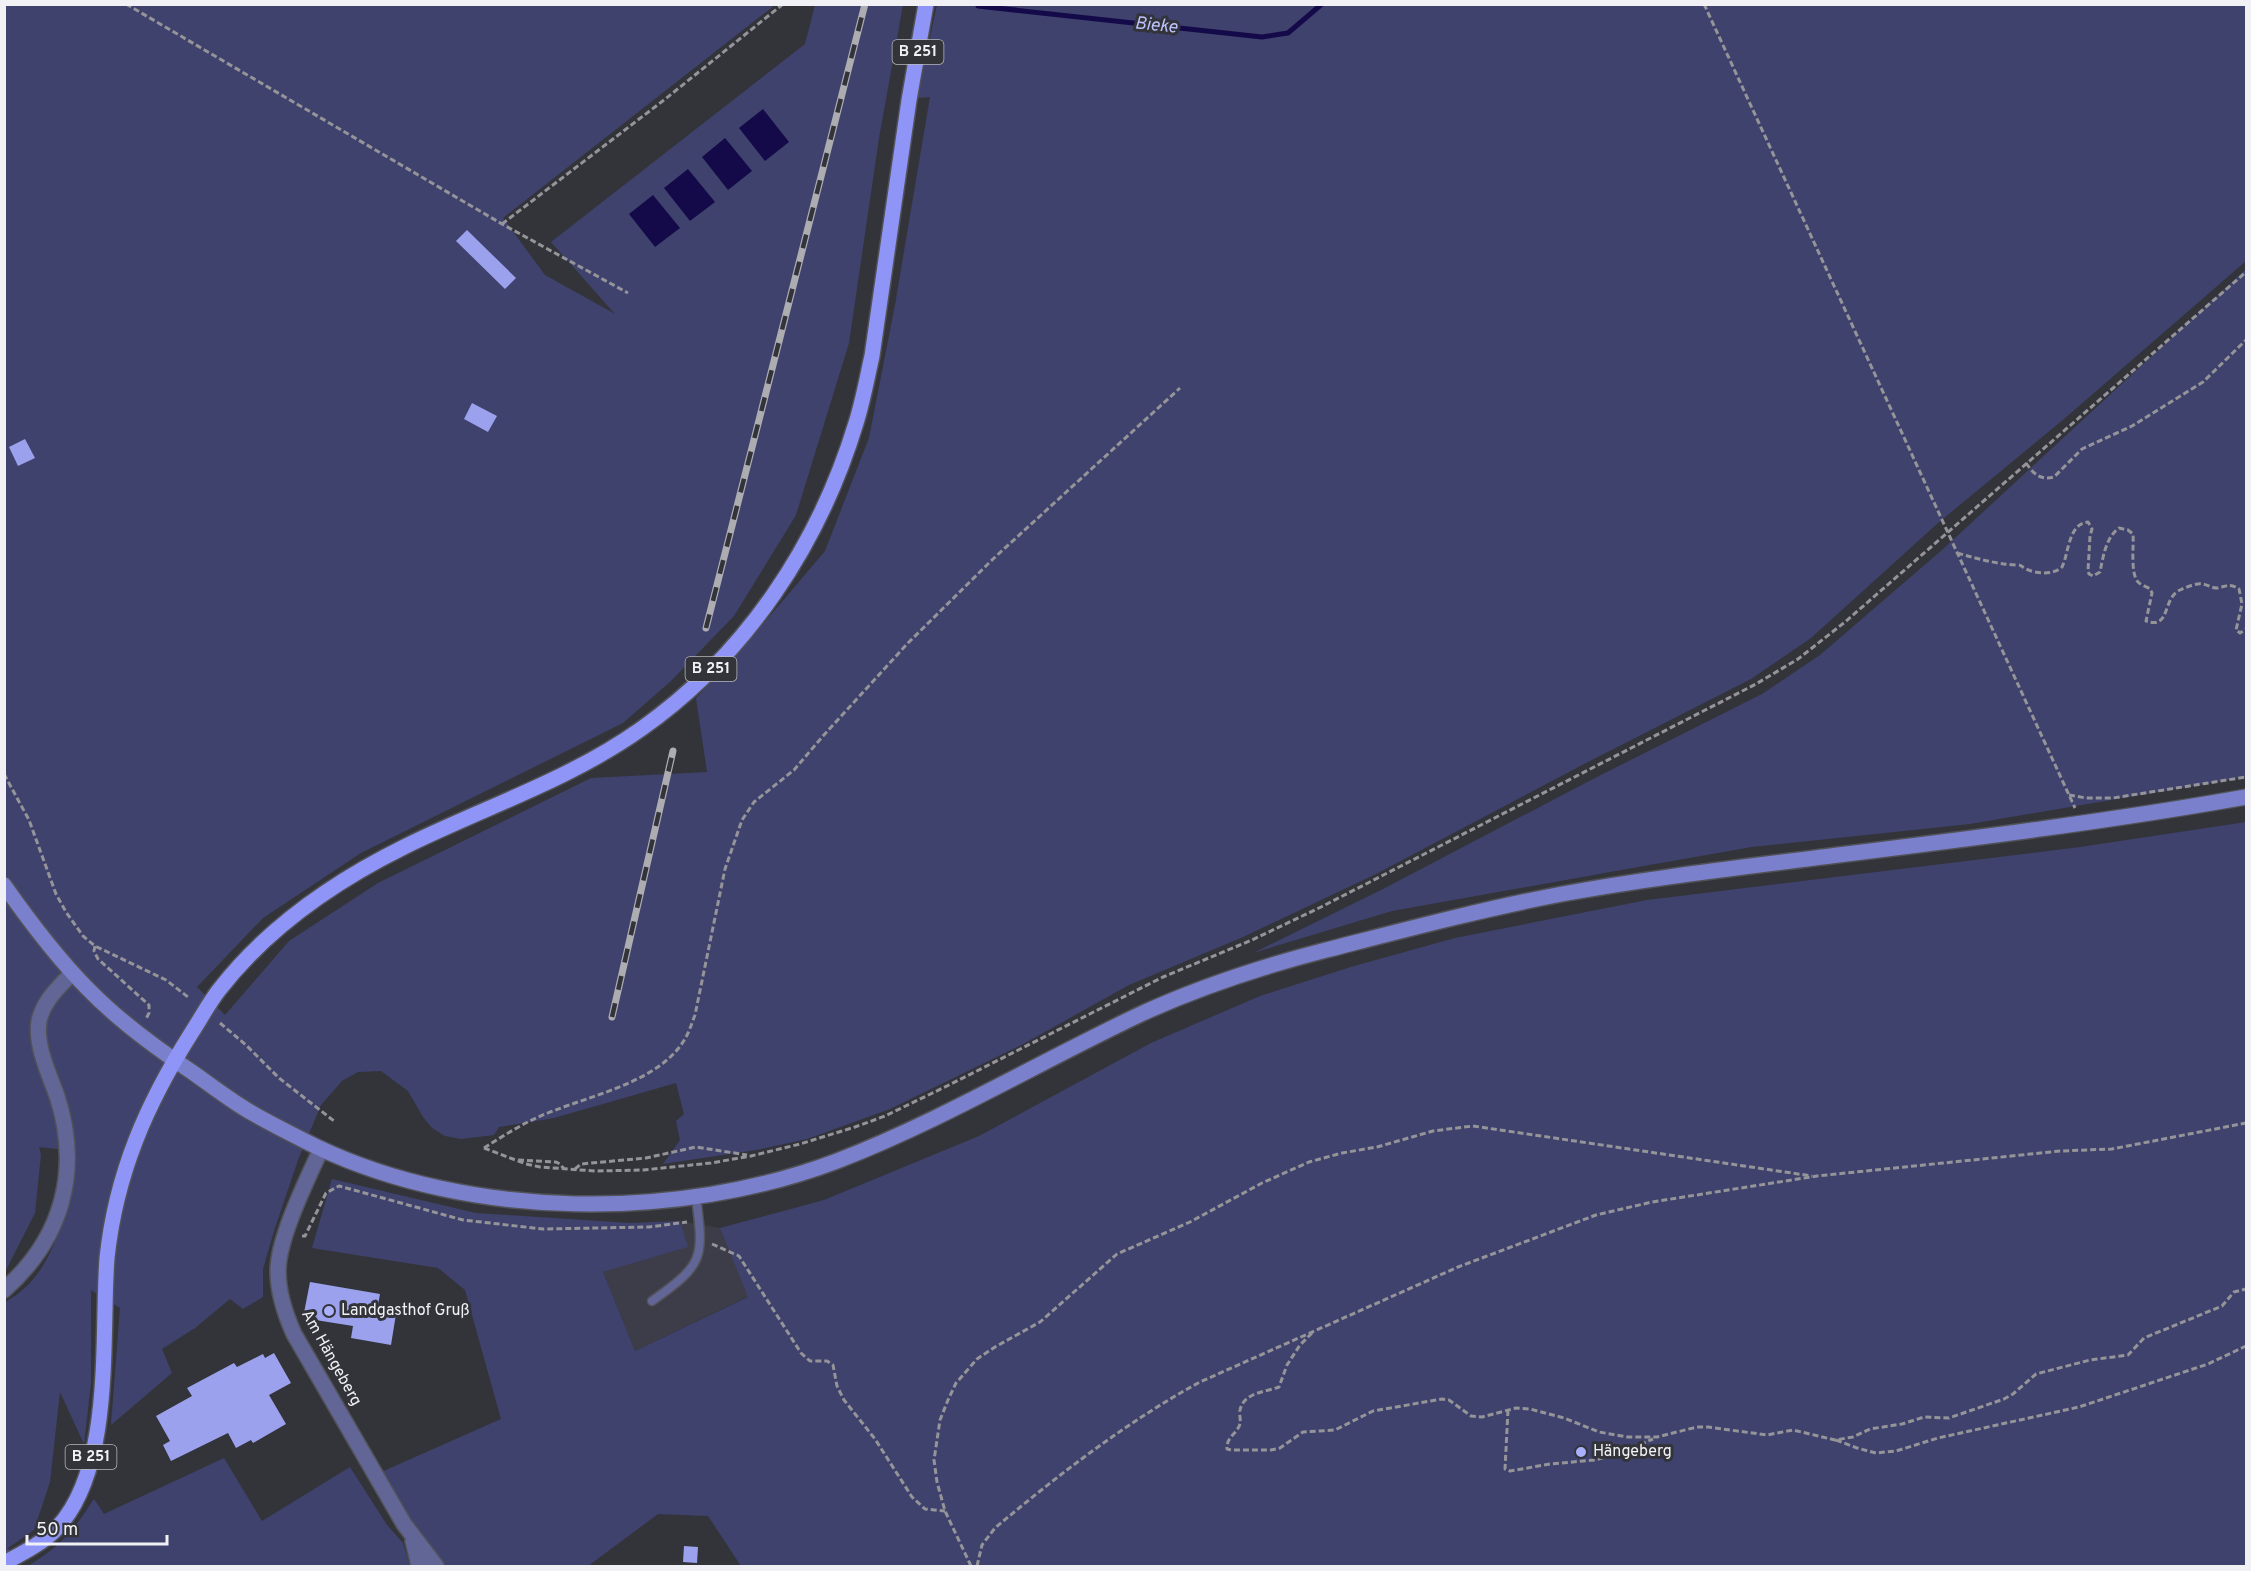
<svg xmlns="http://www.w3.org/2000/svg" width="2251" height="1571" font-family="Overpass,sans-serif">
<style>
.built{fill:#3c3d49}
.green{fill:#3f426d}
.water{fill:#140a49}
.lines{fill:none;stroke-linecap:round;stroke-linejoin:round}
.stream{stroke:#140a49;stroke-width:5}
.building{fill:#9ba1ec}
.lane-casing{stroke:#515258;stroke-width:11}
.street-casing{stroke:#515258;stroke-width:18}
.secondary-casing{stroke:#515258;stroke-width:18}
.primary-casing{stroke:#515258;stroke-width:18}
.path{stroke:#949499;stroke-width:3;stroke-dasharray:6 3;stroke-linecap:butt}
.lane{stroke:#626696;stroke-width:8}
.street{stroke:#626696;stroke-width:15}
.secondary{stroke:#7b80cd;stroke-width:15}
.primary{stroke:#8f94f7;stroke-width:15}
.rail-casing{stroke:#acacb1;stroke-width:7}
.rail{stroke:#33343a;stroke-width:4.5;stroke-dasharray:14;stroke-linecap:butt}
.poi-dot{fill:#a9b0fc;stroke:#33343a;stroke-width:2}
.labels{text-anchor:middle;dominant-baseline:central;stroke-width:6;stroke-linejoin:round;paint-order:stroke}
.shield{fill:#33343a;stroke:#b8b8bd;stroke-width:1.5}
.shield-label{font-size:15px;font-weight:bold;fill:#f1f1f5}
.poi-label{font-size:16px;fill:#f1f1f5;stroke:#33343a;text-anchor:start}
.street-label{font-size:16px;fill:#f1f1f5;stroke:#33343a}
.water-label{font-size:18px;font-style:italic;fill:#bcc2fd;stroke:#33343a}
</style>
<rect width="100%" height="100%" fill="#33343a"/>
<path class="built" d="M680,1221L720,1228L749,1296L635,1351L603,1272L687,1247Z"/>
<g class="green">
<path d="M5,5H775L503,218L545,275L615,314L551,242L805,44L815,5H903L879,138L849,343L796,515L734,616L671,681L623,723L361,853L263,918L197,987L225,1015L289,941L378,883L591,778L707,772L696,698L741,650L825,551L869,438L895,305L930,97L917,98L937,5H2246V261L2064,419L1938,523L1811,638L1751,679L1586,763L1376,874L1243,937L1129,985L1025,1043L890,1109L807,1139L756,1150L663,1164L680,1140L676,1121L684,1114L676,1083L554,1118L499,1127L494,1135L461,1139L445,1136L432,1128L423,1117L408,1091L381,1071L358,1072L342,1081L321,1105L298,1160L274,1231L263,1269V1297L243,1309L230,1299L195,1328L162,1349L172,1373L111,1425L120,1308L91,1290V1383L84,1444L60,1392L50,1482L34,1530L8,1548L17,1566H4L5,1302C59,1273 66,1206 75,1151L39,1147L41,1154L35,1213L5,1272Z"/>
<path d="M2246,269V777L1970,824L1752,847L1638,867L1392,911L1253,953L1383,889L1593,779L1762,694L1820,655L1942,550Z"/>
<path d="M2246,822V1566H741L708,1516L658,1514L588,1566H444L419,1539L379,1473L501,1419L465,1290L438,1268L312,1248L332,1179L476,1213L630,1223L680,1221L688,1247L603,1272L635,1351L748,1297L720,1228L824,1200L979,1136L1151,1043L1260,996L1354,966L1455,938L1647,900L2080,847Z"/>
<path d="M224,1458L262,1521L350,1467L387,1525L403,1543L410,1566H28C62,1545 72,1532 94,1499L104,1514Z"/>
</g>
<g class="water">
<path d="M763,109L789,142L765,161L739,128Z"/>
<path d="M725,138L752,171L728,190L702,157Z"/>
<path d="M688,169L715,202L690,221L664,188Z"/>
<path d="M653,195L680,228L655,247L629,214Z"/>
</g>
<g class="lines">
<path class="stream" d="M978,6L1262,37L1288,33L1322,4"/>
</g>
<g class="building">
<path d="M467,230L516,278L505,289L456,241Z"/>
<path d="M472,403L497,416L488,432L464,419Z"/>
<path d="M25,439L35,458L18,466L9,447Z"/>
<path d="M310,1282L380,1294L377,1311L396,1314L391,1345L351,1338L353,1326L303,1318Z"/>
<path d="M274,1353L291,1383L269,1395L286,1424L253,1443L251,1440L236,1448L228,1433L171,1461L163,1445L170,1441L156,1416L192,1396L187,1388L234,1363L237,1367L263,1354L265,1358Z"/>
<path d="M684,1546L698,1547L697,1563L683,1562Z"/>
</g>
<g class="lines">
<g class="lane-casing">
<path id="lane" d="M652,1301C704,1264 704,1259 696,1197"/>
</g>
<g class="street-casing">
<g id="street">
<path d="M321,1149C307,1180 278,1238 278,1271C278,1293 285,1314 294,1334L404,1524L436,1566"/>
<path d="M4,1290C63,1238 81,1170 57,1096C49,1074 35,1045 39,1021C43,1001 59,987 72,973"/>
<path d="M413,1541L419,1566"/>
</g>
</g>
<g class="secondary-casing">
<path id="secondary" d="M4,885C30,922 57,958 88,989C119,1021 156,1048 192,1072C212,1086 231,1101 252,1113C273,1125 295,1136 317,1147C471,1220 679,1221 837,1161C943,1120 1041,1061 1143,1013C1202,986 1264,966 1326,950C1404,930 1483,909 1562,894C1654,877 1746,867 1838,855C1975,838 2111,821 2246,797"/>
</g>
<g class="primary-casing">
<path id="primary" d="M4,1563C23,1553 43,1543 58,1527C114,1466 101,1336 107,1258C116,1173 147,1103 192,1032C201,1018 209,1003 219,990C267,928 337,880 406,846C485,807 569,780 641,729C746,655 819,545 856,423C863,401 867,378 872,356L909,100L926,4"/>
</g>
<g class="path">
<path d="M126,4L502,224L628,293"/>
<path d="M1704,4L2075,808"/>
<path d="M502,224L664,100L783,4"/>
<path d="M2026,463C2033,473 2040,481 2054,477L2082,449L2132,426L2203,382L2246,340"/>
<path d="M1957,553C1979,559 1995,564 2017,565C2023,565 2021,567 2026,569C2036,574 2054,575 2062,567C2069,553 2068,524 2088,522L2092,529L2090,536L2088,571L2089,574L2093,576L2100,572C2103,557 2106,537 2119,528L2128,530L2133,534C2134,546 2130,573 2138,582C2141,585 2147,587 2150,589L2152,593L2146,621C2171,630 2162,598 2180,590C2187,587 2195,583 2203,584C2208,585 2212,588 2217,588C2227,586 2230,583 2239,589L2242,604L2236,630L2240,633L2246,629"/>
<path d="M4,774L29,820L56,894L66,912L83,936L95,946L166,980L188,997"/>
<path d="M2069,795L2086,798H2113L2246,777"/>
<path d="M95,946L94,951L98,959L149,1005V1013L146,1019"/>
<path d="M220,1023L246,1045L279,1078L334,1121"/>
<path d="M484,1148L526,1164L540,1167L595,1171L643,1170L711,1163L751,1156L800,1144L855,1127L885,1116L949,1085L1163,977L1252,940L1321,907L1756,684L1798,659L1845,622L2246,272"/>
<path d="M484,1148C506,1134 528,1120 553,1111C596,1094 663,1080 686,1037C690,1030 692,1022 695,1015L725,869L742,820L754,802L794,770L823,736L908,643L993,559L1180,388"/>
<path d="M518,1160L556,1162L560,1164L564,1169"/>
<path d="M575,1169L581,1164L646,1158L696,1147L747,1155"/>
<path d="M302,1236H305L326,1193L339,1186L463,1220L543,1229L649,1227L687,1222"/>
<path d="M712,1244L739,1256L801,1353L810,1361H827L833,1365L837,1386L844,1400L875,1439L912,1497L925,1509L945,1511"/>
<path d="M1312,1333L1300,1345L1287,1365L1279,1387C1266,1392 1244,1392 1240,1410C1239,1414 1241,1420 1240,1424C1237,1434 1226,1437 1227,1449L1231,1450H1271L1280,1448L1303,1432L1335,1430L1373,1411L1442,1399L1449,1400L1471,1416L1482,1417L1516,1408L1530,1409L1564,1418L1599,1432L1628,1437H1657L1697,1427H1708L1767,1435L1793,1430L1835,1440L1853,1437L1870,1429L1902,1424L1924,1417L1949,1418L2004,1399L2013,1394L2036,1374L2090,1360L2128,1355L2144,1338L2222,1306L2234,1292L2246,1289"/>
<path d="M1508,1410L1505,1469L1510,1471L1550,1464L1595,1460L1625,1451L1653,1439"/>
<path d="M1836,1440L1857,1448L1876,1453L1896,1451L1938,1438L2079,1407L2208,1364L2246,1346"/>
<path d="M971,1566L945,1511L937,1482L934,1460L940,1420L948,1400L956,1383L977,1359L995,1347L1040,1322L1117,1254L1190,1222L1262,1183L1309,1162L1342,1153L1377,1147L1433,1131L1473,1126L1812,1176"/>
<path d="M977,1566L982,1545L995,1528C1058,1475 1128,1421 1200,1382L1458,1267L1596,1215L1652,1202L1817,1176L2060,1151L2112,1149L2246,1123"/>
</g>
<use href="#lane" class="lane"/>
<use href="#street" class="street"/>
<use href="#secondary" class="secondary"/>
<use href="#primary" class="primary"/>
<g class="rail-casing">
<g id="rail">
<path d="M706,628L865,4"/>
<path d="M612,1017L673,751"/>
</g>
</g>
<use href="#rail" class="rail"/>
</g>
<g class="poi-dot">
<circle cx="329" cy="1311" r="6"/>
<circle cx="1581" cy="1452" r="6"/>
</g>
<g class="labels">
<g class="shield">
<rect x="892.5" y="40" width="51" height="24" rx="4.5"/>
<rect x="685.5" y="657" width="51" height="24" rx="4.5"/>
<rect x="65.5" y="1445" width="51" height="24" rx="4.5"/>
</g>
<g class="shield-label">
<text x="918" y="52">B 251</text>
<text x="711" y="669">B 251</text>
<text x="91" y="1457">B 251</text>
</g>
<g class="poi-label">
<text x="341" y="1311">Landgasthof Gruß</text>
<text x="1593" y="1452">Hängeberg</text>
</g>
<g class="street-label">
<text transform="translate(331 1358) rotate(61)">Am Hängeberg</text>
</g>
<g class="water-label">
<text transform="translate(1156 26) rotate(6)">Bieke</text>
</g>
</g>
<rect width="2251" height="1571" fill="none" stroke="#f1f1f5" stroke-width="12"/>
<path d="M27 1535v9h140v-9" fill="none" stroke="#f1f1f5" stroke-width="3"/>
<text x="36" y="1535" font-size="18" fill="#f1f1f5" stroke="#33343a" stroke-width="4.5" paint-order="stroke">50 m</text>
</svg>
